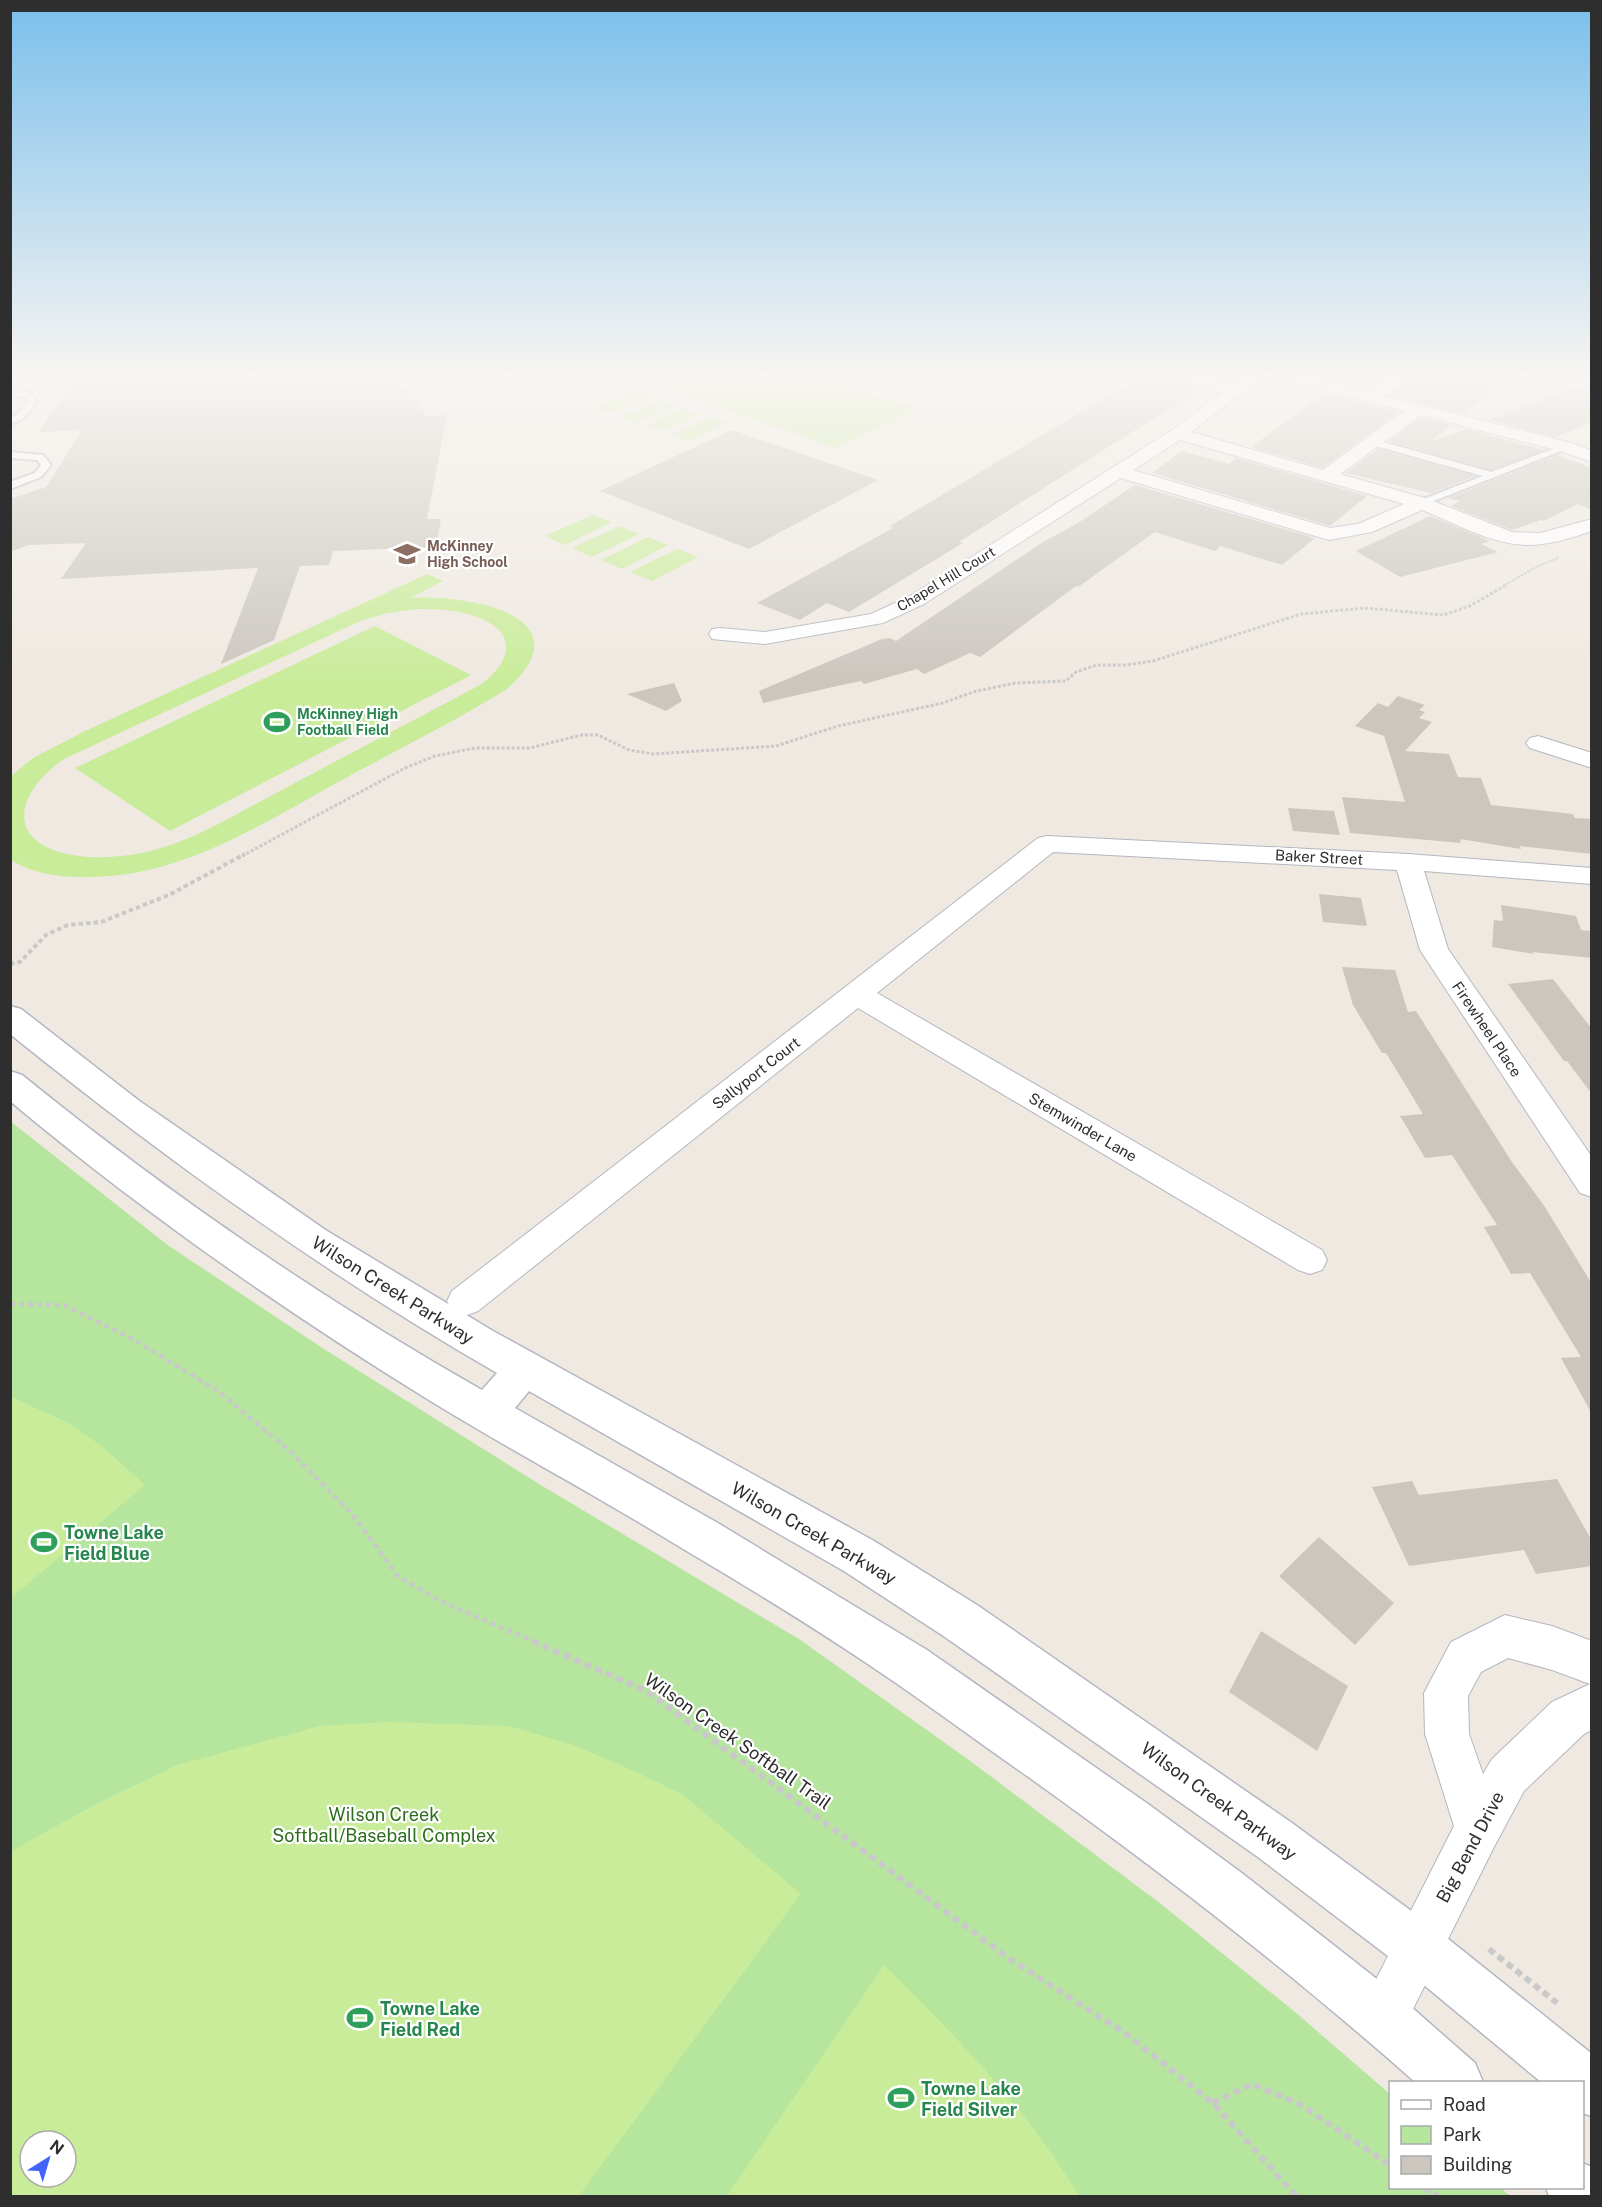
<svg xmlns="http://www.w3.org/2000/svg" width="1602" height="2207" font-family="'Public Sans',sans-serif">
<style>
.green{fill:#b6e59e;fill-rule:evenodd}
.pitch{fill:#c9ec9a;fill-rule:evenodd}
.building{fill:#cbc7bf}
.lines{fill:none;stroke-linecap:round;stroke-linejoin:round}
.service-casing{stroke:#b4b7c1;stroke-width:4}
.minor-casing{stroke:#b4b7c1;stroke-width:2}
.secondary-casing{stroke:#b4b7c1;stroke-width:3}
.path-far4{stroke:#c9c9c9;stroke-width:2;stroke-dasharray:2 1.5;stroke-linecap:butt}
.path-far3{stroke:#c9c9c9;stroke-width:3;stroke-dasharray:3 2;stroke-linecap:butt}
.path-far2{stroke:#c9c9c9;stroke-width:4;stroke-dasharray:4.5 3;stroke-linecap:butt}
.path-far1{stroke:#c9c9c9;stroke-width:4.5;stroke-dasharray:5 4;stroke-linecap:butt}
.path{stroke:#c9c9c9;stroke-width:6;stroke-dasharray:7 4.5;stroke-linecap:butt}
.service{fill:#fff;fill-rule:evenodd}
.minor{fill:#fff;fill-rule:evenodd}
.secondary{fill:#fff;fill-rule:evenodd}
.labels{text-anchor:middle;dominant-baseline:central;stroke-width:4.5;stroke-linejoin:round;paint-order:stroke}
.far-education-label{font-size:14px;font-weight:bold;fill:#785e54;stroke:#fff;text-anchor:start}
.far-street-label{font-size:14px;fill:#2e2e2e;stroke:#fff}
.far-leisure-label{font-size:14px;font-weight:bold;fill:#27864d;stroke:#fff;text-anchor:start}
.street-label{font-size:15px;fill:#2e2e2e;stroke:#fff}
.near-street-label{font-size:18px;fill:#2e2e2e;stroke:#fff}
.near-leisure-label{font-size:18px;font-weight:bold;fill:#27864d;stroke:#fff;text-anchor:start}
.near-park-label{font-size:18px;fill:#2c6e1b;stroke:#fff}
</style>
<rect width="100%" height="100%" fill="#efe9e1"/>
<path class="green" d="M10,1121L169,1246L324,1349L539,1484L799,1639L969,1760L1161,1904L1295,2012L1390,2094V2188H1500L1511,2196H11ZM30,2141H66V2177H30Z"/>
<g class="pitch">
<path d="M663,375H809L917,409L837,448L645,382Z"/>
<path d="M635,391L653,397L613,414L596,408Z"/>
<path d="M660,400L677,406L638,423L621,416Z"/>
<path d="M684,408L702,414L663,431L645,425Z"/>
<path d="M710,417L728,423L689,441L671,435Z"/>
<path d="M592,515L612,522L565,545L545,536Z"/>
<path d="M619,526L639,534L592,557L572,548Z"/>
<path d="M648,537L668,545L622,569L601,560Z"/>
<path d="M677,549L698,557L652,581L630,572Z"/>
<path d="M427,574L443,581L410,598C466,594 589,615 507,689C457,720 403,747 351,775C266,821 181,880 81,877C56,877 32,873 11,860V776L33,758L85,731ZM418,609C440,609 462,610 482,619C521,636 507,666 480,685C413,721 345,756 278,792C234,815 191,843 142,853C114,858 84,860 56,851C0,831 28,783 64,759L360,621L387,613Z"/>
<path d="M375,626L471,675L170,831L75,768Z"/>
<path d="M11,1397L67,1422L103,1447L145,1485L11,1598Z"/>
<path d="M388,1722L509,1726L567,1743L621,1765L682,1794L801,1894L579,2196H11V1853L25,1843L98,1803L177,1765L320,1726ZM30,2141H66V2177H30Z"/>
<path d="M884,1965C956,2036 1027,2109 1079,2196H727Z"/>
</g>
<g class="building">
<path d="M78,375H374L373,380L402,379L399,388H410L407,400L419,399L416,409H426L424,416L447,415L427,519H441L436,547L333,551L329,565L300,566L274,640L221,664L258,568L61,579L86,543L29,545L10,552V499L46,487L82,430L39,432Z"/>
<path d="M1143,375H1168L1171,380L1200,389L959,542L963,543L849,612L827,603L800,620L757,603L893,528L890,526Z"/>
<path d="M1351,375H1388L1368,390L1341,383Z"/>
<path d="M1413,375H1509L1464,414L1389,395Z"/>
<path d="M1592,383V422L1556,437L1489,420L1574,388L1578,389Z"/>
<path d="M1326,393L1399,412L1323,468L1251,447Z"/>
<path d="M1421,417L1451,425L1430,442L1466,429L1544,450L1491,470L1389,441Z"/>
<path d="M732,430L878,480L749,549L600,491Z"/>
<path d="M1378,449L1476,476L1431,493L1345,473Z"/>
<path d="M1182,451L1229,464L1236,458L1367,496L1330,526L1152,473Z"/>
<path d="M1557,455L1592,468V510L1578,504L1544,521L1541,520L1512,530L1451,506L1460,501L1448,498Z"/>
<path d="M1135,485L1315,538L1282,565L1220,546L1215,551L1155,532L1078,587L1076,586L980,657L970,653L924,674L917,669L864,684L861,681L837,686L763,703L759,691L882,639L890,638L896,641L1043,542L1078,523Z"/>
<path d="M1430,516L1490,541L1481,544L1498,552L1400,577L1356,551Z"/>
<path d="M674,683L682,701L666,711L627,694Z"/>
<path d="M1398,696L1425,705L1419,710L1425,712L1419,718L1432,722L1405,751L1449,754L1458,777L1481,778L1491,805L1573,814L1575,818L1592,819V854L1520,846L1521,849L1460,839L1461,843L1350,833L1342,797L1405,802L1384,736L1355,726L1378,703L1388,707Z"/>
<path d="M1288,808L1334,811L1340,835L1293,831Z"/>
<path d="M1319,894L1361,898L1367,926L1323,922Z"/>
<path d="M1501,905L1576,916L1581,930L1592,931V958L1532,952L1534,954L1492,947L1494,920L1503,921Z"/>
<path d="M1342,967L1395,970L1408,1012L1416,1011L1512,1162L1545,1207L1592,1284V1414L1561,1358L1581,1357L1530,1273L1511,1274L1484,1227L1497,1225L1452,1155L1425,1158L1400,1116L1423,1114L1386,1053H1382L1353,1005Z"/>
<path d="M1553,979L1592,1029V1094L1567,1061H1564L1508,984Z"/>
<path d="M1557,1479L1592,1541V1566L1536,1574L1524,1550L1409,1566L1372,1487L1412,1481L1419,1495Z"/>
<path d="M1319,1537L1394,1603L1355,1645L1279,1576Z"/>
<path d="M1261,1631L1348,1686L1317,1751L1229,1692Z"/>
</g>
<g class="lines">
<g class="service-casing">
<g id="service">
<path d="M10,390L31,393L36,402L24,418L10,425V418L18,414L28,402L25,397L10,395Z"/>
<path d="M1372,439L1491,472L1563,445L1571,447L1421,506L1418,505V501L1483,476L1369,444V440Z"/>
<path d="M10,452L43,455L51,465L41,477L10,489V482L35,473L41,465L37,460L10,458Z"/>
</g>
</g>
<g class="minor-casing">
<g id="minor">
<path d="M1170,375H1196L1232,385L1251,375H1271L1240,394L1191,432L1323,470L1404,411L1275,378L1273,375H1301L1368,392L1392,375H1411L1384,396L1572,443L1592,451V462L1560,451L1421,415L1340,474L1428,499L1512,532L1540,533L1592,519V531C1571,538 1549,545 1528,545C1492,545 1455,523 1422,510L1372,532L1329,540L1121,478L924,604L883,623L765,644L712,639L709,634L712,629L720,628L765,632L871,614L910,596L1172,430L1222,393L1172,378ZM1180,440L1404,504L1358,524L1330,528L1133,470Z"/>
<path d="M1538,736L1592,753V768L1530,748L1526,743L1530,738Z"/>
<path d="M1047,836L1408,854L1592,868V884L1424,871L1448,949L1592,1157V1197L1580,1193L1420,950L1397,870L1053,852L877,993L1322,1250L1327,1260L1322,1270L1310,1274L1298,1270L858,1008L478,1311L465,1316L452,1311L447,1301L452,1291L1038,838Z"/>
<path d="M1505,1615L1552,1626L1592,1641V1730L1584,1734L1524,1791L1495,1845L1400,2035L1382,2042L1364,2035L1357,2017L1454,1826L1425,1734L1424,1693L1451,1642ZM1508,1658L1552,1670L1590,1684L1552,1702L1492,1759L1483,1774L1469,1734L1468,1696L1481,1672Z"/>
</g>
</g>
<g class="secondary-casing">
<g id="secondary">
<path d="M10,1006L21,1009L138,1100L327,1231L493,1331L874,1541L977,1605L1292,1823L1437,1930L1592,2054V2116L1582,2113V2082H1541L1401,1966L1258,1857L945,1637L844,1571L529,1391L515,1408L716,1522L927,1650L1148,1804L1243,1874L1401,1998L1475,2063L1483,2082H1415C1293,1974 1163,1873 1030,1778C985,1747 941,1714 896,1683C828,1636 756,1592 685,1550C599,1497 510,1450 424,1397C280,1308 140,1210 10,1101V1071L22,1075C166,1192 320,1298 482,1390L497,1373C325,1274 164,1158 10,1034Z"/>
<path d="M1582,2163L1592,2167V2196H1549L1546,2188H1582Z"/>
</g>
</g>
<path class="path-far4" d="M1503,586L1536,567L1558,558"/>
<path class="path-far3" d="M242,856L405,768L435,756L475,748H530L581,735H598L629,750L653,754L776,746L838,726L943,703L973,692L1015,683L1066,681L1076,672L1097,665H1126L1153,661L1301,614L1365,608L1443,615L1470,606L1506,585"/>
<path class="path-far2" d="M10,964L20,962L46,935L68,925L101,922L169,895L245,854"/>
<path class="path-far1" d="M10,1304L64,1305L133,1339L218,1391L291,1452L352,1514L398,1576L440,1601L535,1642"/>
<g class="path">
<path d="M532,1641L645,1690L1010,1959L1125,2033L1213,2103L1296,2196"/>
<path d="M1489,1949L1557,2003"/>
<path d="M1213,2103L1252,2084L1298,2103L1390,2165"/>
<path d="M1424,2188L1438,2196"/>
</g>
<use href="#service" class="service"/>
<use href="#minor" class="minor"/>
<use href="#secondary" class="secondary"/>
</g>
<linearGradient id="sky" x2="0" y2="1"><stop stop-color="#7abfeb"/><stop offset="0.55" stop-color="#f8f5f2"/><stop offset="1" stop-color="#f8f5f2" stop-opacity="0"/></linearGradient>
<rect width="1602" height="684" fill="url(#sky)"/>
<defs>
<g id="school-bare" transform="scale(2.07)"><path d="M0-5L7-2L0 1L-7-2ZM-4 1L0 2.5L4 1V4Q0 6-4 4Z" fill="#8d6e63" stroke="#fff" stroke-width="2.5" paint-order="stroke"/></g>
<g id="stadium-bare" transform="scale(2.07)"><path d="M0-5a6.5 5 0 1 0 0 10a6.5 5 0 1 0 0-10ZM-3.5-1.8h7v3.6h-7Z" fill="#2e9e5b" stroke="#fff" stroke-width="2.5" paint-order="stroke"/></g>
</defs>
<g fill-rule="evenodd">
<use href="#school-bare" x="407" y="554"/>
<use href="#stadium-bare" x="277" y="722"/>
<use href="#stadium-bare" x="44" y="1542"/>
<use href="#stadium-bare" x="360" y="2018"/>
<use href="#stadium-bare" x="901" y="2098"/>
</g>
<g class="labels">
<g class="far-education-label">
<text x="427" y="546">McKinney<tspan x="427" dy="16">High School</tspan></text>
</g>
<g class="far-street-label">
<text transform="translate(946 579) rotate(-31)">Chapel Hill Court</text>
</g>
<g class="far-leisure-label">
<text x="297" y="714">McKinney High<tspan x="297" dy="16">Football Field</tspan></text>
</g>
<g class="street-label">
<text transform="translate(1319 857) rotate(3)">Baker Street</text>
<text transform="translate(1487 1029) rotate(56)">Firewheel Place</text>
<text transform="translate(756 1073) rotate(-38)">Sallyport Court</text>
<text transform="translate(1083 1127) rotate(30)">Stemwinder Lane</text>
</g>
<g class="near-street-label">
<text transform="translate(393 1290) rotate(32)">Wilson Creek Parkway</text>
<text transform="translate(814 1533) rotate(30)">Wilson Creek Parkway</text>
<text transform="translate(738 1741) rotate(35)">Wilson Creek Softball Trail</text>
<text transform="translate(1219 1801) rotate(36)">Wilson Creek Parkway</text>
<text transform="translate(1470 1847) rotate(-62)">Big Bend Drive</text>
</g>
<g class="near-leisure-label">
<text x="64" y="1532">Towne Lake<tspan x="64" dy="21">Field Blue</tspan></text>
<text x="380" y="2008">Towne Lake<tspan x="380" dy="21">Field Red</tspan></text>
<text x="921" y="2088">Towne Lake<tspan x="921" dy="21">Field Silver</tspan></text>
</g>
<g class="near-park-label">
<text x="384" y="1814">Wilson Creek<tspan x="384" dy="21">Softball/Baseball Complex</tspan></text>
</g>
</g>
<rect width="1602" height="2207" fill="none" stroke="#2e2e2e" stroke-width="24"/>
<rect x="1389" y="2081" width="195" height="108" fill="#ffffff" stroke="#ababab" stroke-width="1.5"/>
<rect x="1401" y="2100" width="30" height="9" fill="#ffffff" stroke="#ababab" stroke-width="1.5"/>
<text x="1443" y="2111" font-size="18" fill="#2e2e2e">Road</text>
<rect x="1401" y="2126" width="30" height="18" fill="#b6e59e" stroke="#ababab" stroke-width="1.5"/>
<text x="1443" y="2141" font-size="18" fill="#2e2e2e">Park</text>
<rect x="1401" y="2156" width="30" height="18" fill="#cbc7bf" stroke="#ababab" stroke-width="1.5"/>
<text x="1443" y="2171" font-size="18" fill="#2e2e2e">Building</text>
<g transform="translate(48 2159) rotate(37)"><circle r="28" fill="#ffffff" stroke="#ababab" stroke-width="1.5"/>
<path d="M0-4.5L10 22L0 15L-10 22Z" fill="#4264fb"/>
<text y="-9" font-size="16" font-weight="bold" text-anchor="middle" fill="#2e2e2e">N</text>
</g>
</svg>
